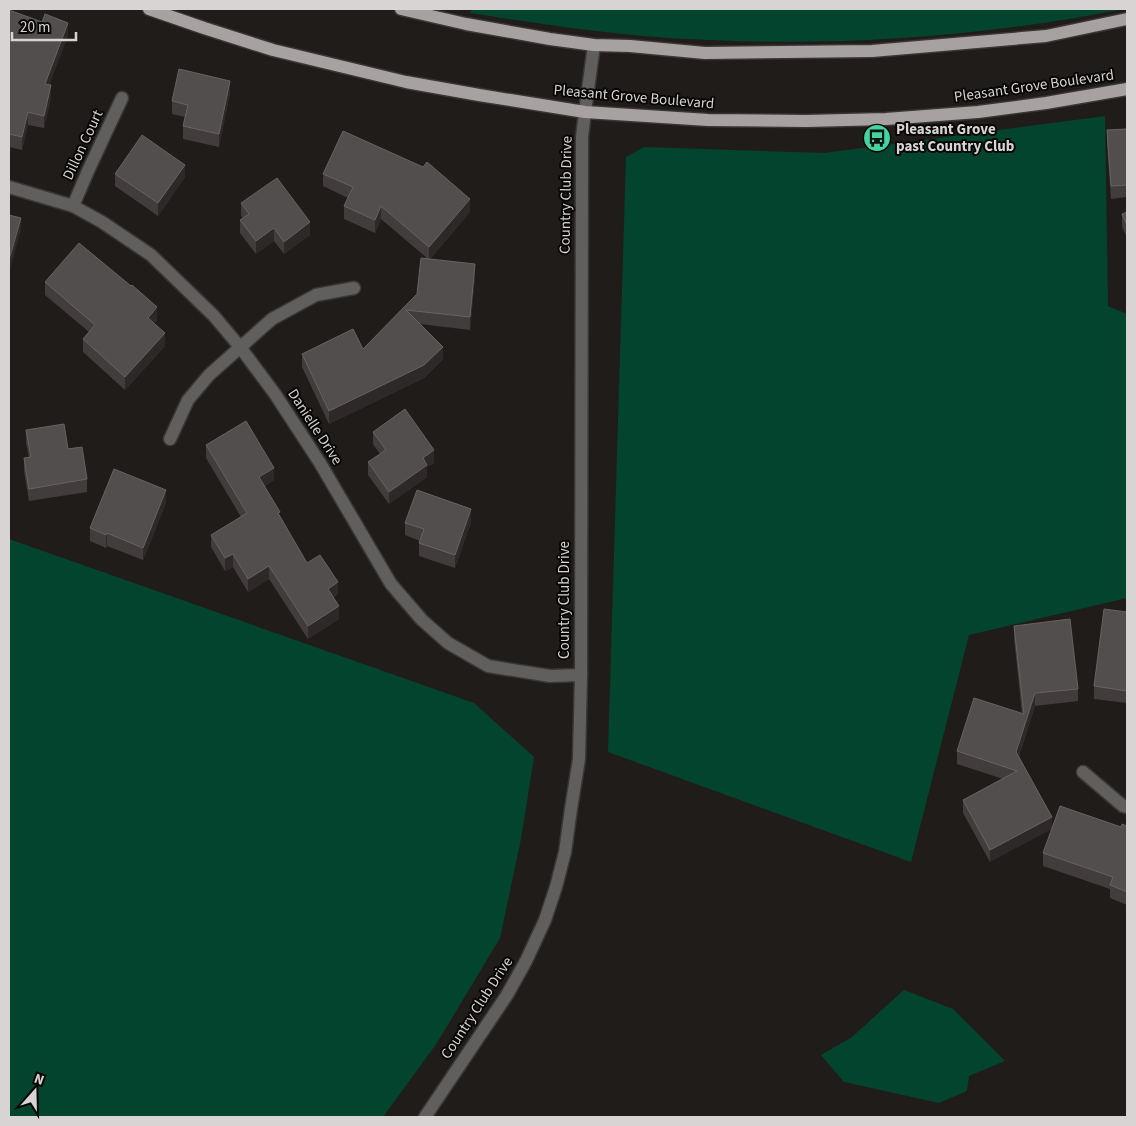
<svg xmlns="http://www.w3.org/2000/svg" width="1136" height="1126" font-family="'Source Sans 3',sans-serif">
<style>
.green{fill:#03442f}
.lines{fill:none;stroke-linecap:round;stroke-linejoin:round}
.minor-casing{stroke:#3a3634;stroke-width:15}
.major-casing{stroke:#3a3634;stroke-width:15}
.minor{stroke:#615f5e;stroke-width:12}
.major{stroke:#a7a2a1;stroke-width:12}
.wall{fill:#423d3c}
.shaded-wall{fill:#2e2928}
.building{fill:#524e4d;stroke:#676362}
.labels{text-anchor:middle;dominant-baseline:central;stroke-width:4;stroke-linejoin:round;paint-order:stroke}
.street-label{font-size:15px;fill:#d7d4d3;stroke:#080706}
.poi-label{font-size:15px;font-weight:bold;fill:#d7d4d3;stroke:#080706;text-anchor:start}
</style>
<rect width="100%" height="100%" fill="#201c1a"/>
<g class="green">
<path d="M472,9H1124C966,40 803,49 643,36C585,31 528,22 470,13Z"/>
<path d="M1105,116L1108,306L1127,314V598L969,635L911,862L608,752L626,157L644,147L824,153Z"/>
<path d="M9,539L474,703L534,757L521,839L500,938L437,1043L383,1117H9Z"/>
<path d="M904,990L953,1009L1005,1061L969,1076L967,1091L939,1103L844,1082L821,1055L852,1037Z"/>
</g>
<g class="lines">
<g class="minor-casing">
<g id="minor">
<path d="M9,187L73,206L102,222L151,255L214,316L240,347L275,394L320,463L391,584L422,620L448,643L488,666L550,676L581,675"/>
<path d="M73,206L88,171L122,98"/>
<path d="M170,439L188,400L209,375L272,319L316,295L354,288"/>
<path d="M1083,772L1123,806L1127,807"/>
<path d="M425,1117L507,995L526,961L545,920L556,887L565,852L571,809L579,759L581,675L582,137L585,112L594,45"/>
</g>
</g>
<g class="major-casing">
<g id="major">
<path d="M149,9L204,28L273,50L406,82L479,95L585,112L708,120L806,121L886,119L978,112L1046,103L1127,89"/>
<path d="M401,9L466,24L550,39L594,45L630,46L705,53L872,51L1046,36L1127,19"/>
</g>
</g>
<use href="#minor" class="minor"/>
<use href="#major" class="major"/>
</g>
<g class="wall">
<path d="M9,10L68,35L49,85L51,98L44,128L28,125L22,150L9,147Z"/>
<path d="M230,93L219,147L183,139V126L185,117L172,114V101Z"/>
<path d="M1127,129V197L1111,199L1107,143V130Z"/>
<path d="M115,174L185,177L158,216L115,186Z"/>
<path d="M323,174L470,212L430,259L475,276L470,330L420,324L443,359L424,378L329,424L302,367V354L363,349L417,294L427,258L381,219L375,233L344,219V206L348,198L323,186Z"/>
<path d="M241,203L310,235L284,254L274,241L256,254L240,233V220L243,218L241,216Z"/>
<path d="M1127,212V237L1122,227V214Z"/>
<path d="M45,282L157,320L154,323L165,346L125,390L83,352V339L89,332L45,295Z"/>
<path d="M26,430L68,449L87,479V492L29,501L24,471V458H29L26,443Z"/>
<path d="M373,432L434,463L427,467V477L389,504L368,475V462L380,454L373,444Z"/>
<path d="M206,445L274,480L265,486L280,517L307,563L338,594L333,598L339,619L308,639L269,579L248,592L233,567L225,571L211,547V535L241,517L206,458Z"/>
<path d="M166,503L143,560L107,546L106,548L90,541V528Z"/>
<path d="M471,522L455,568L419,556V543L420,541L405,535V523Z"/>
<path d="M1127,612V703L1094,699V686Z"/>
<path d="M1014,626L1078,689V701L1035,706L1019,756L1052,817L990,862L963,813V800L1003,779L957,764V751L1022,714L1014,638Z"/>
<path d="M1127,826V905L1110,898V889L1043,866V853L1121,827Z"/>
</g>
<g class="shaded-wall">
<path d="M68,23V35L45,96V84Z"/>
<path d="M230,81V93L219,147V134Z"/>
<path d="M51,85V98L44,128V116Z"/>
<path d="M28,112V125L22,150V137Z"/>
<path d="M185,165V177L158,216V203Z"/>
<path d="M470,199V212L429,260V247Z"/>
<path d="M381,206V219L375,233V220Z"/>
<path d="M21,218V231L9,273V260Z"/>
<path d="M310,222V235L284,254V242Z"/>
<path d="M274,228V241L256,254V241Z"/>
<path d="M475,264V276L470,330V317Z"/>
<path d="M157,307V320L148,330V318Z"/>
<path d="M165,333V346L125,390V377Z"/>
<path d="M443,347V359L424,378L329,424V411Z"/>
<path d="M434,450V463L427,467V477L389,504V492L423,458Z"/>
<path d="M274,468V480L259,489V477Z"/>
<path d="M166,490V503L143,560V548Z"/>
<path d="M471,509V522L455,568V555Z"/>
<path d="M107,533V546L106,548V535Z"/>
<path d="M233,554V567L225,571V558Z"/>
<path d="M269,566V579L248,592V579Z"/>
<path d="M338,582V594L328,601V589Z"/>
<path d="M339,606V619L308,639V626Z"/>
<path d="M1035,693V706L1016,764V752Z"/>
<path d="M1052,817V829L990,862V850Z"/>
</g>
<g class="building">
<path d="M9,10L42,22L45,14L68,23L45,84L51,85L44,116L28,112L22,137L9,134Z"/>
<path d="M179,69L230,81L219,134L183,126L188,105L172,101Z"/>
<path d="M1127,129V185L1111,186L1107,130Z"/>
<path d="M343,131L423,167L427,162L470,199L429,247L381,206L375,220L344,206L353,187L323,174Z"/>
<path d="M142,135L185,165L158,203L115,174Z"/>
<path d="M277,178L310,222L284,242L274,228L256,241L240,220L249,214L241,203Z"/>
<path d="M1127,212V225L1122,214Z"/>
<path d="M9,215L21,218L9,260Z"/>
<path d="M79,243L131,286L132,285L157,307L148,318L165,333L125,377L83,339L95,325L45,282Z"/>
<path d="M421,258L475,264L470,317L406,310L443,347L424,365L329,411L302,354L353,329L363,349L417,294Z"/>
<path d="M405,409L434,450L423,458L427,465L389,492L368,462L386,450L373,432Z"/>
<path d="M246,421L274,468L259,477L280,512L278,513L307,563L320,555L338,582L328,589L339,606L308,626L269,566L248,579L233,554L225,558L211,535L247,513L206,445Z"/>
<path d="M64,424L68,449L82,447L87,479L29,489L24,458L31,457L26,430Z"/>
<path d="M114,469L166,490L143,548L107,533L106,535L90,528Z"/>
<path d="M417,490L471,509L455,555L419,543L424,529L405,523Z"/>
<path d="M1104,609L1127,612V691L1094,686Z"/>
<path d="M1070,619L1078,689L1035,693L1016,752L1052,817L990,850L963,800L1017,771L957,751L974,698L1024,714L1014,626Z"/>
<path d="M1060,806L1121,827L1122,824L1127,826V892L1110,885L1113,877L1043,853Z"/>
</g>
<defs>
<g id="bus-disc" transform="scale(1.4375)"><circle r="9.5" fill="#43d4a0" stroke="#080706"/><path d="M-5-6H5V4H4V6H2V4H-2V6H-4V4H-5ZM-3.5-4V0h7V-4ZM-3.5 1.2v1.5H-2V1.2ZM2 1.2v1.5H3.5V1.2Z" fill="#111"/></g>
</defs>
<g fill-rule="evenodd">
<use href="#bus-disc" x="877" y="138"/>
</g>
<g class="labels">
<g class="street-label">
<text transform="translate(1034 86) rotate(-8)">Pleasant Grove Boulevard</text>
<text transform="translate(634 97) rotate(5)">Pleasant Grove Boulevard</text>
<text transform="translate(83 145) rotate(-65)">Dillon Court</text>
<text transform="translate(566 195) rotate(-89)">Country Club Drive</text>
<text transform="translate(315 427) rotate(57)">Danielle Drive</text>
<text transform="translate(564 600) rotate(-90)">Country Club Drive</text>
<text transform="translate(477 1008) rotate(-57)">Country Club Drive</text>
</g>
<g class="poi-label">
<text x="896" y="129">Pleasant Grove<tspan x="896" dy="17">past Country Club</tspan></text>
</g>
</g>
<rect width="1136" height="1126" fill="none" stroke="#d7d4d3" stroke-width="20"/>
<g transform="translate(35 1091) rotate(20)" stroke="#080706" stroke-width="4" paint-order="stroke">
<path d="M0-4L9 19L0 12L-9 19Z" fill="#d7d4d3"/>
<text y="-8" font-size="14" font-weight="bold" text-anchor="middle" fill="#d7d4d3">N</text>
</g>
<path d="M12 32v8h64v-8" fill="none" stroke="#d7d4d3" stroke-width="2.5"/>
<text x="20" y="32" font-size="15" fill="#d7d4d3" stroke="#080706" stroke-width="4" paint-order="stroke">20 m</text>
</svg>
